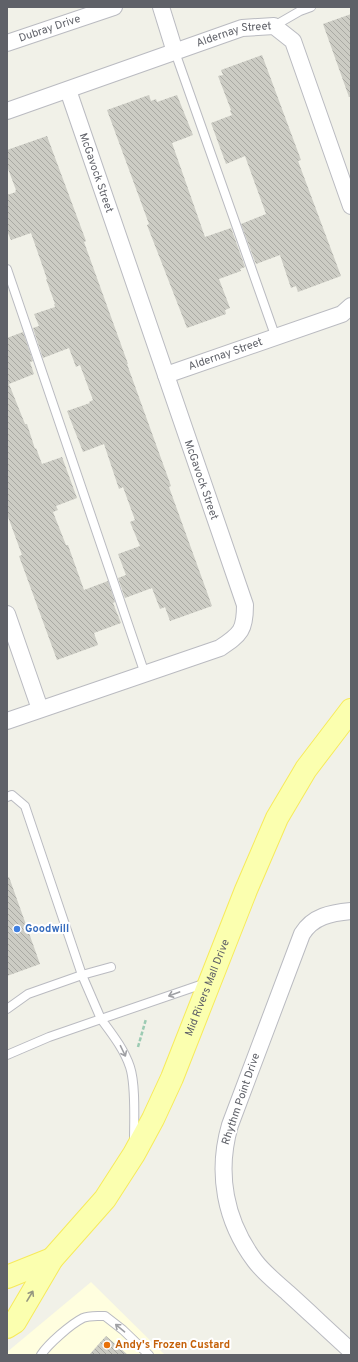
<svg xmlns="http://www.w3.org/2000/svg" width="358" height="1362" font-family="Overpass,sans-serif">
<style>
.commercial{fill:#fffedf}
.building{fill:url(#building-back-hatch)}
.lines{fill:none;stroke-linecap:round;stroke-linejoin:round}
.lane-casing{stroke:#babbc1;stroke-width:10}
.street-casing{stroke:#babbc1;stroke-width:18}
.primary-casing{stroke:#f7eb5b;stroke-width:24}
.path{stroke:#9ccbb3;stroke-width:2.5;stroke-dasharray:4 2;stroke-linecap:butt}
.lane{stroke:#fff;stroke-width:8}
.street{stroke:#fff;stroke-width:16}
.primary{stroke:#fbffaf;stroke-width:22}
.oneway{stroke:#9fa0a4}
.oneway2{stroke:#969881}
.shop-dot{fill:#3f7fe0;stroke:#fff;stroke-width:1.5}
.food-dot{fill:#e8710a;stroke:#fff;stroke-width:1.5}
.labels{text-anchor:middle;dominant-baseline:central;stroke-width:4;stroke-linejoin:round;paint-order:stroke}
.street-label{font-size:11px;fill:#5f6168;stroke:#fff}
.shop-label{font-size:11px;font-weight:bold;fill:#366cbe;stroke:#fff;text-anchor:start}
.food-label{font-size:11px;font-weight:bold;fill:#c56008;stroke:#fff;text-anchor:start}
</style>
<defs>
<pattern id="building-back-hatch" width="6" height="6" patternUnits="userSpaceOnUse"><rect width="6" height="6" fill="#ccccc4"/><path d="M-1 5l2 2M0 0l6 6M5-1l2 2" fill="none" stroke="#a9a9a3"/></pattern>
</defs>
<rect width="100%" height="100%" fill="#f1f1e8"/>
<path class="commercial" d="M91,1282L165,1355H7V1352Z"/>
<g class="building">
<path d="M351,14V97H349L323,24Z"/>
<path d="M262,55L301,160L298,161L341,276L298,292L296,286L291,288L280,255L256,264L241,224L266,214L245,156L226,164L211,123L232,115L230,111L231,110L218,76L223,75L221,70Z"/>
<path d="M149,95L151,101L156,99L157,102L177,95L193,135L172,143L205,237L231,228L245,267L240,269L241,271L219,279L230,308L225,310L226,314L187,328L147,225L149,224L107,110Z"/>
<path d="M47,136L86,241L84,242L128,364H127L171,486L169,487L212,606L170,621L165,607L160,609L152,588L125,598L118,578L126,575L118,554L140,546L130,522L135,520L123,487L119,489L104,444L83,452L67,411L90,403L89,402L93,400L80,365L76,367L69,348L43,358L33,328L39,326L34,314L55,307L54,304H55L46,279H47L31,233L11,240L7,231V195L16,192L15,191L16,190L7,166V150Z"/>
<path d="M23,332L33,361L30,362L34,374L9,384L25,424H27L35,449L36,448L42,464L62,457L77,498L56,506L58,510L53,512L66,545H68L84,590L108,581L115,602L113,603L121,623L94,633L98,645L57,660L19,556L22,555L7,514V338Z"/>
<path d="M9,877L40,964L7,976V878Z"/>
<path d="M106,1336L128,1355H89Z"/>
</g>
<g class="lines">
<g class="lane-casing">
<g id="lane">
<path d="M274,26L300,11L311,7"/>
<path d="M175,52L276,338"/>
<path d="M7,269L145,674"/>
<path d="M7,797L12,795L25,806L82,975L101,1019L49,1037L7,1055"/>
<path d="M7,1009L28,994L82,975L111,967"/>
<path d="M134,1141C134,1121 136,1085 130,1067C124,1049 112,1034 101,1019L206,983"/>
<path d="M41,1355C48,1344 71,1324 83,1318C89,1315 98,1316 105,1316L123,1330L149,1355"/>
</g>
</g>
<g class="street-casing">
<g id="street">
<path d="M161,7L175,52"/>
<path id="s1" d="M7,43L114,7"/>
<path id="s2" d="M7,111L242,28L274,26L293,41L351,206"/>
<path id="s3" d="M166,375L342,314L351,306"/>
<path d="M7,614L40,709"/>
<path d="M7,721L220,648C241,634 245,630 245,605L68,90"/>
<path d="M351,911C331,913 313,916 302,934L230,1125C216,1173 225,1221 255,1261C264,1273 277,1283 288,1293C309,1312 330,1332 351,1351"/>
</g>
</g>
<g class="primary-casing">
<g id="primary">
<path d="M7,1277L52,1259"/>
<path id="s4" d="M7,1327L15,1322L52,1259L105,1199L134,1154L153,1119L172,1078L246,890L277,818L306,769L351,710"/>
</g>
</g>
<path class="path" d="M138,1047L146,1019"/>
<use href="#lane" class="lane"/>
<use href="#street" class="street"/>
<use href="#primary" class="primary"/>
</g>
<defs><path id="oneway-shaft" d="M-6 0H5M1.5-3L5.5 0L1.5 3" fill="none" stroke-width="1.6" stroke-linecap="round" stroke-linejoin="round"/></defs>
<g class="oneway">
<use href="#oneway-shaft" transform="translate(174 994) rotate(160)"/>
<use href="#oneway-shaft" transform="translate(123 1051) rotate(64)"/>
<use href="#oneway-shaft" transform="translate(120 1328) rotate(-140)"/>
</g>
<use class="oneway2" href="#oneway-shaft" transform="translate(30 1296) rotate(-59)"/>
<circle class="shop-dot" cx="17" cy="929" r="4"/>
<circle class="food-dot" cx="107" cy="1345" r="4"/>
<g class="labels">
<g class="street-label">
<text stroke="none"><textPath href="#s1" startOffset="45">Dubray Drive</textPath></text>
<text stroke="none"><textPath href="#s2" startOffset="240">Aldernay Street</textPath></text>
<text transform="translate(96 173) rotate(71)">McGavock Street</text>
<text stroke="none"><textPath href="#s3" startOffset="63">Aldernay Street</textPath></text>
<text transform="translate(201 480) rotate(71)">McGavock Street</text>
<text stroke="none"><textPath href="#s4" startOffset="398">Mid Rivers Mall Drive</textPath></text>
<text transform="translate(241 1099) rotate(-71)">Rhythm Point Drive</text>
</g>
<g class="shop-label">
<text x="25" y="929">Goodwill</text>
</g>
<g class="food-label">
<text x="115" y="1345">Andy's Frozen Custard</text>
</g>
</g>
<rect width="358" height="1362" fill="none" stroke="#5f6168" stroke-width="16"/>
</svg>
